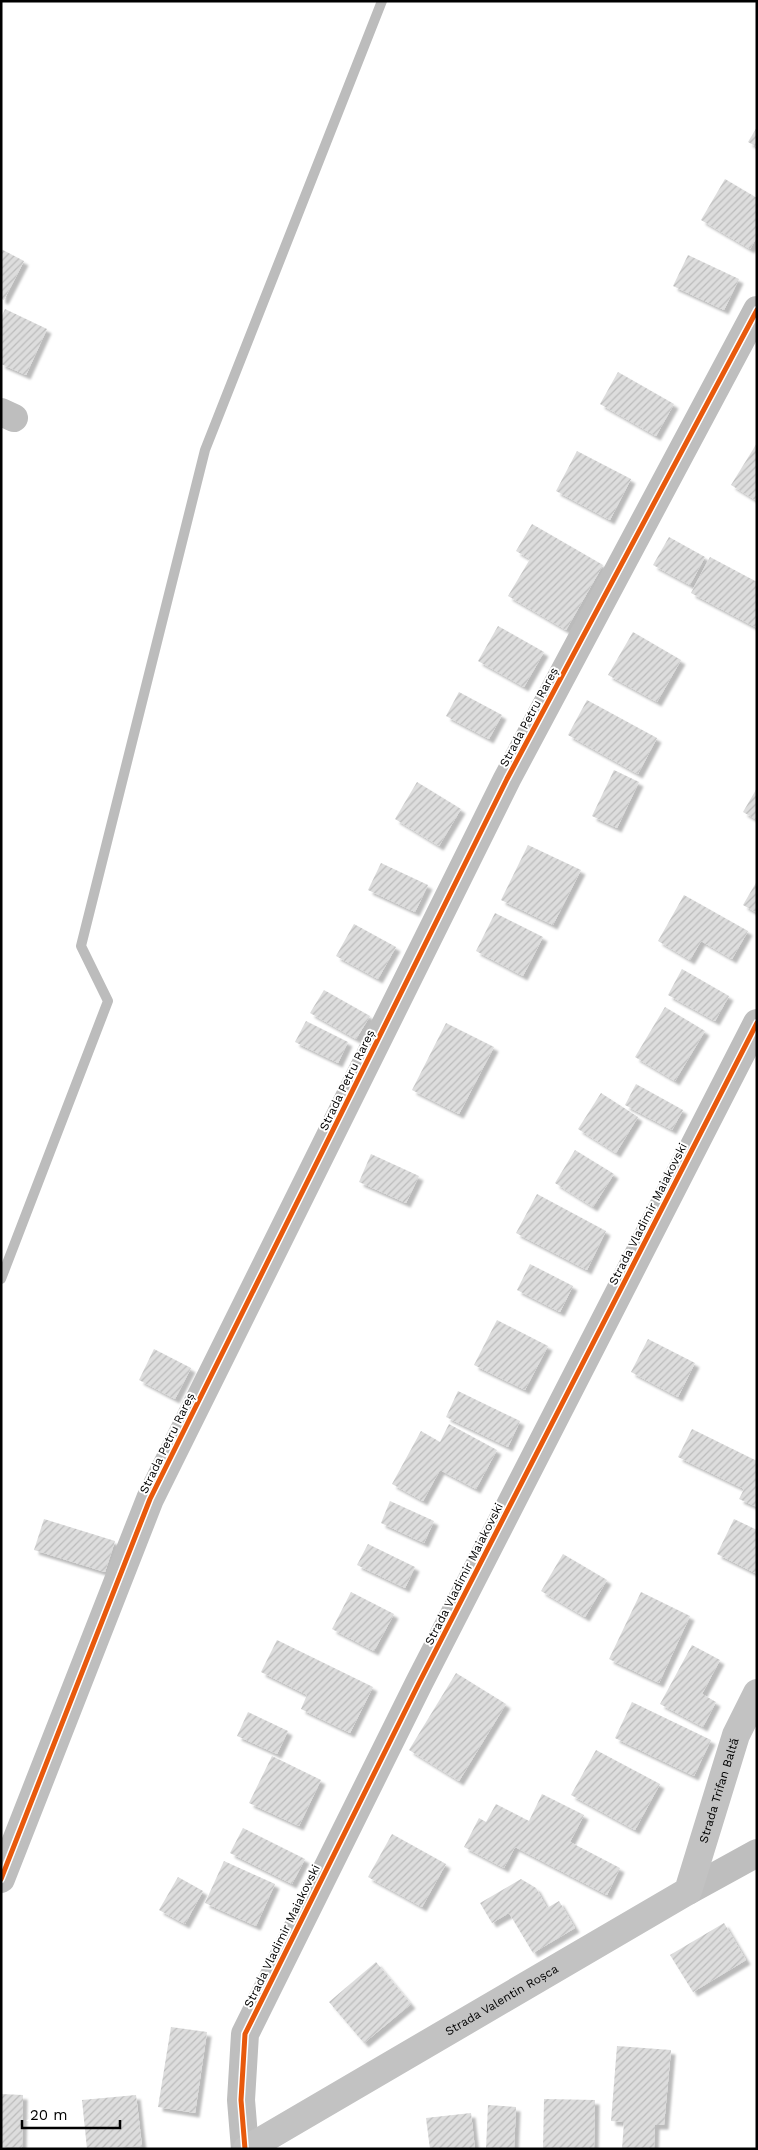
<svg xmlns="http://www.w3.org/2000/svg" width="758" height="2150" font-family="'Work Sans',sans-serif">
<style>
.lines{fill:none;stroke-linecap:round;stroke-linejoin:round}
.stream{stroke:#bcbcbc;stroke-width:10}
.building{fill:url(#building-hatch);filter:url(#shadow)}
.street{stroke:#bebebe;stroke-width:28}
.secondary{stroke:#c2c2c2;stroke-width:28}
.cycleway-casing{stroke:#fff;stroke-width:8}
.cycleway{stroke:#e8590c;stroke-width:5}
.labels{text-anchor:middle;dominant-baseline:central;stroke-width:4;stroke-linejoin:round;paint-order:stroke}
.street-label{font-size:12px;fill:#000;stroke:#fff}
</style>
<defs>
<pattern id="building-hatch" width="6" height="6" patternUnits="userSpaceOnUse" patternTransform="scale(1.25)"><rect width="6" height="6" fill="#ddd"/><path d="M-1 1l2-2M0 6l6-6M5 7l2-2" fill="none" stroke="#bcbcbc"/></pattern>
<filter id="shadow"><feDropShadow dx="4.5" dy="4.5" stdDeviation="1" flood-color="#0004"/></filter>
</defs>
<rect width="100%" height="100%" fill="#fff"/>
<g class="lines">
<path class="stream" d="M1,1279L108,1001L81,946L205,450L382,1"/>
</g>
<g class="building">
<path d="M757,127V147L748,142Z"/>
<path d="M725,179L757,198V237L750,249L701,220Z"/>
<path d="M1,249L24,261L4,300L1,299Z"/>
<path d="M688,255L739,279L724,310L673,286Z"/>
<path d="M5,309L47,329L26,375L1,364V318Z"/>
<path d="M618,372L674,404L656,436L600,404Z"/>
<path d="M757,443V501L731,485Z"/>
<path d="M577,451L631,479L610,520L556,491Z"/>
<path d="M532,524L603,565L566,630L508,596L530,559L516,551Z"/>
<path d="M669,537L705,557L690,585L653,565Z"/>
<path d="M710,557L757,582V628L691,593Z"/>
<path d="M498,626L544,652L524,687L478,661Z"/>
<path d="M633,632L681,660L657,702L608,675Z"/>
<path d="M459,692L502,715L489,739L446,716Z"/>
<path d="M587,700L657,738L638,774L568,735Z"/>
<path d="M614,770L639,782L617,828L592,816Z"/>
<path d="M417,782L461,809L439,846L395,819Z"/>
<path d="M757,788V820L743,812Z"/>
<path d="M528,845L581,870L553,925L501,900Z"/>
<path d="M381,863L428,885L415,912L368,890Z"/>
<path d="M757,881V913L743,905Z"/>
<path d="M684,895L748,931L732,959L701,941L690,960L658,941Z"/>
<path d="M495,913L543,937L523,976L476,951Z"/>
<path d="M354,924L396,947L378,979L336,956Z"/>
<path d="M682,969L729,996L715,1021L668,995Z"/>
<path d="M324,990L370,1016L356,1039L310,1013Z"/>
<path d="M665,1007L705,1031L675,1081L635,1057Z"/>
<path d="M306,1021L348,1042L338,1063L295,1042Z"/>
<path d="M446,1023L494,1047L459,1114L412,1090Z"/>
<path d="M636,1084L683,1110L672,1130L625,1105Z"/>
<path d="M601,1093L638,1117L616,1153L578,1129Z"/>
<path d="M575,1150L614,1174L593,1207L555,1183Z"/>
<path d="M371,1154L419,1176L406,1203L359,1182Z"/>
<path d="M537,1194L606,1231L587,1270L516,1233Z"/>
<path d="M530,1264L573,1286L560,1312L517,1290Z"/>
<path d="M497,1320L548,1346L525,1390L474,1365Z"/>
<path d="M648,1339L695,1363L678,1397L631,1372Z"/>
<path d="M154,1349L191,1368L175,1399L139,1380Z"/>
<path d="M458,1391L520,1421L508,1447L446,1417Z"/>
<path d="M449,1424L497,1450L476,1489L440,1470L423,1501L392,1484L421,1431L440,1442Z"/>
<path d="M692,1429L757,1461V1507L739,1499L744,1489L678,1457Z"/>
<path d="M390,1501L434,1521L424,1543L381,1523Z"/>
<path d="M44,1519L115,1541L105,1572L34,1550Z"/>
<path d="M734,1519L757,1530V1574L717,1554Z"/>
<path d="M368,1544L415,1567L405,1588L357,1565Z"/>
<path d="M563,1554L607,1580L585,1617L541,1591Z"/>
<path d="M351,1592L394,1614L374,1651L332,1629Z"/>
<path d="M641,1592L690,1616L659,1683L609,1659Z"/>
<path d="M277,1640L373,1687L350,1733L301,1709L307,1695L261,1672Z"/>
<path d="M692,1645L720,1660L702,1694L716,1702L703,1727L660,1704Z"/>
<path d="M456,1673L506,1704L459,1781L409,1750Z"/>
<path d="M632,1702L711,1740L694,1776L615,1738Z"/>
<path d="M248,1712L288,1731L277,1754L237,1736Z"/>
<path d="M596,1750L660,1784L635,1830L571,1795Z"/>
<path d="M272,1756L321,1780L299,1826L249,1803Z"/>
<path d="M542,1794L584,1815L570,1842L620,1868L607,1895L515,1847L504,1868L464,1847L479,1818L486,1822L496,1804L529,1821Z"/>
<path d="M243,1828L305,1859L292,1884L230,1853Z"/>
<path d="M392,1834L446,1864L422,1907L368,1877Z"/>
<path d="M224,1861L275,1884L256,1926L205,1903Z"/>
<path d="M178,1877L203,1891L185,1924L159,1910Z"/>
<path d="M521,1879L536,1888L547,1908L559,1901L575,1928L533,1953L509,1913L492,1923L480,1903Z"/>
<path d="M724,1923L746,1960L693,1992L670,1955Z"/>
<path d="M376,1962L411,2004L364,2043L329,2002Z"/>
<path d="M171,2027L207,2032L195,2113L158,2107Z"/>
<path d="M617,2046L671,2050L664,2125H655L654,2149H622L624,2122L611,2121Z"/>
<path d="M1,2094L23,2095L22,2148L1,2147Z"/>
<path d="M136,2095L142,2146L87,2149L82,2100Z"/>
<path d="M544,2099L595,2100L594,2149H543Z"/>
<path d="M488,2105L516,2107L514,2149H486Z"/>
<path d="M471,2113L475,2149H430L426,2118Z"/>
</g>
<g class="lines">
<g class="street">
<path d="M1,412L14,418"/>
<path d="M1,1879L150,1499L507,779L757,310"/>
<path d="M688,1891L757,1853"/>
<path d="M245,2149L241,2100L245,2034L419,1683L757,1023"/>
</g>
<path class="secondary" id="s1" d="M247,2149L688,1891L736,1735L757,1693"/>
<g class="cycleway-casing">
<g id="cycleway">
<path d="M1,1879L150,1499L507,779L757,310"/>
<path d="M245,2149L241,2100L245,2034L419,1683L757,1023"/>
</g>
</g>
<use href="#cycleway" class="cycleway"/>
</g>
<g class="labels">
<g class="street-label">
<text transform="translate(529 717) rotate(-62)">Strada Petru Rareș</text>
<text transform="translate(347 1080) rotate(-64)">Strada Petru Rareș</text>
<text transform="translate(648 1214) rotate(-63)">Strada Vladimir Maiakovski</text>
<text transform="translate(167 1443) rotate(-64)">Strada Petru Rareș</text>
<text transform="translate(464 1574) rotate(-63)">Strada Vladimir Maiakovski</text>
<text stroke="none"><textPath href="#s1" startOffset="616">Strada Trifan Baltă</textPath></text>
<text transform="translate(282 1936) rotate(-64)">Strada Vladimir Maiakovski</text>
<text stroke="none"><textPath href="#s1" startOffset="295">Strada Valentin Roșca</textPath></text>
</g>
</g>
<rect width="758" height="2150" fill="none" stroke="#000000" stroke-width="5"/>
<path d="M22 2120v8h98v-8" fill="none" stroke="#000000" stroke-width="2.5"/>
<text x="30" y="2120" font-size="15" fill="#000000" stroke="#ffffff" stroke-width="4" paint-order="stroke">20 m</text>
</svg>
